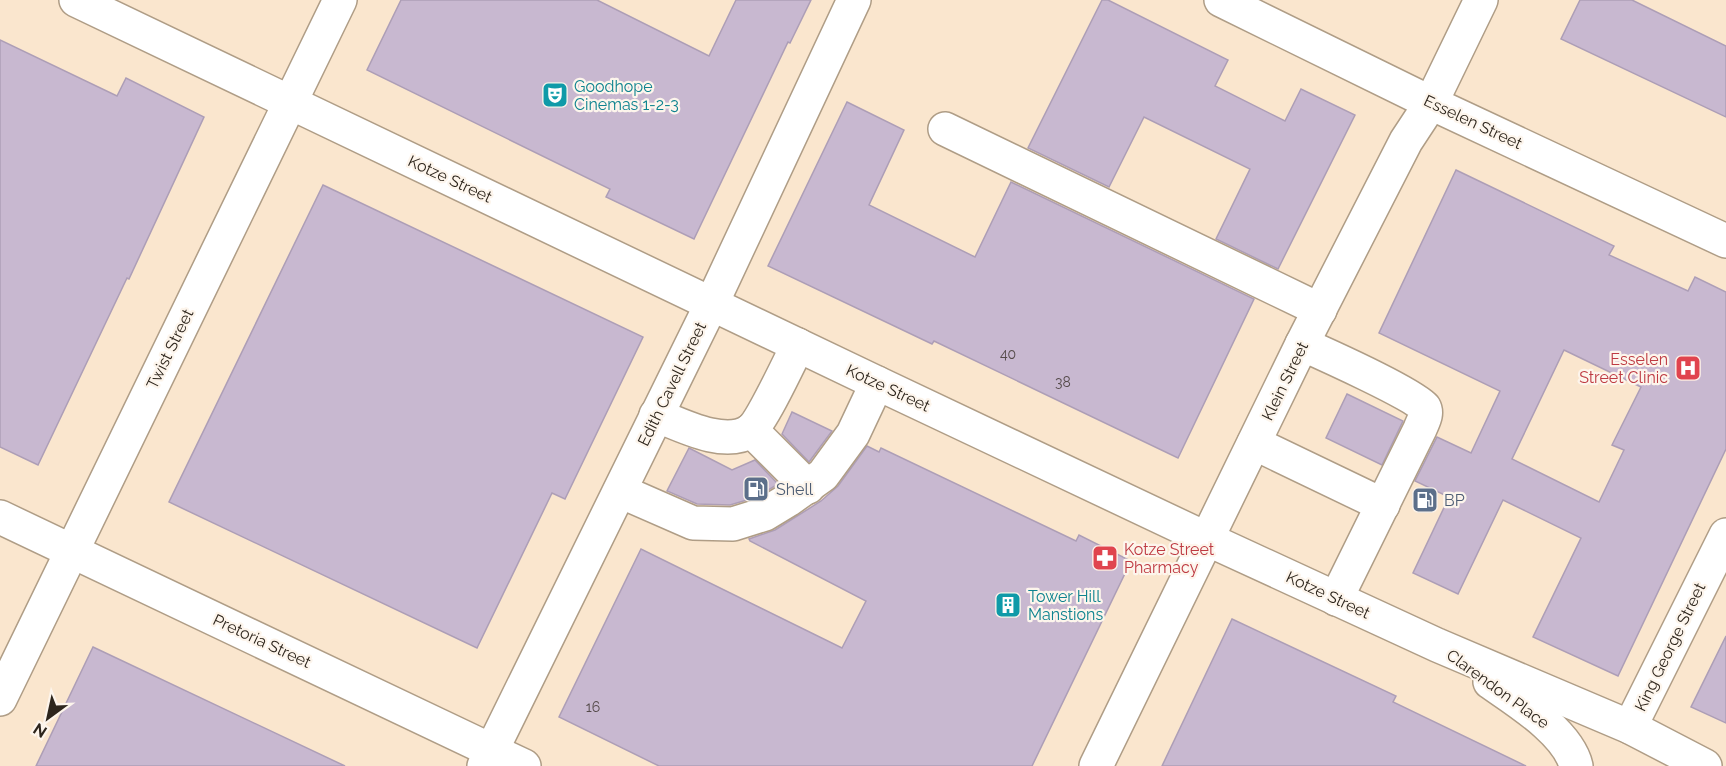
<svg xmlns="http://www.w3.org/2000/svg" width="1726" height="766" font-family="Raleway,sans-serif">
<style>
.building{fill:#c8b8d0;stroke:#ad9eb6;stroke-width:1.5;fill-rule:evenodd}
.lines{fill:none;stroke-linecap:round;stroke-linejoin:round}
.minor-casing{stroke:#af9d86;stroke-width:36}
.major-casing{stroke:#af9d86;stroke-width:36}
.minor{stroke:#fff;stroke-width:33}
.major{stroke:#fff;stroke-width:33}
.labels{text-anchor:middle;dominant-baseline:central;stroke-width:4.5;stroke-linejoin:round;paint-order:stroke}
.number-label{font-size:14px;fill:#544a49}
.culture-label{font-size:16px;fill:#0d838f;stroke:#fdf5ec;text-anchor:start}
.street-label{font-size:16px;fill:#2d251c;stroke:#fdf5ec}
.health-label{font-size:16px;fill:#be3a42;stroke:#fdf5ec;text-anchor:end}
.service-label{font-size:16px;fill:#4e5e75;stroke:#fdf5ec;text-anchor:start}
</style>
<rect width="100%" height="100%" fill="#fae6ce"/>
<g class="building">
<path d="M401,0H597L709,56L736,0H811L790,43L788,42L694,239L606,197L610,189L367,70Z"/>
<path d="M1102,0H1108L1228,60L1215,86L1285,121L1301,89L1355,115L1278,269L1216,239L1250,169L1144,117L1109,187L1028,148Z"/>
<path d="M1580,0H1632L1726,46V117L1561,39Z"/>
<path d="M0,40L117,96L126,78L204,117L129,279L127,278L38,465L0,447Z"/>
<path d="M847,102L904,130L869,205L975,257L1011,182L1254,299L1178,458L934,341L932,344L768,266Z"/>
<path d="M1456,170L1614,246L1609,255L1688,291L1695,277L1726,292V449L1618,676L1533,637L1581,538L1503,500L1458,594L1413,573L1449,497L1415,481L1437,437L1471,453L1500,391L1379,333ZM1564,350L1641,387L1612,445L1624,450L1599,502L1512,459Z"/>
<path d="M323,185L643,337L565,499L552,493L477,648L169,502Z"/>
<path d="M1347,394L1403,421L1382,465L1326,438Z"/>
<path d="M792,412L832,431L809,462L782,434Z"/>
<path d="M867,446L879,452L881,448L1076,541L1079,535L1131,561L1032,766H659L559,717L641,549L842,648L866,601L750,541L749,539L775,530L821,501L838,486Z"/>
<path d="M689,448L732,470L755,460L778,484L757,497L730,505L697,504L667,491Z"/>
<path d="M1232,619L1396,696L1393,702L1526,766H1162Z"/>
<path d="M1726,636V723L1691,707Z"/>
<path d="M93,647L345,766H36Z"/>
</g>
<g class="lines">
<g class="minor-casing">
<g id="minor">
<path d="M76,0L877,383L1207,539L1437,645L1630,727L1705,766"/>
<path d="M1221,0L1431,103L1726,241"/>
<path d="M945,129L1320,310"/>
<path d="M1302,344C1320,352 1418,396 1424,407C1428,414 1423,421 1420,429L1336,599"/>
<path d="M656,415C681,425 725,448 750,431C761,423 790,361 798,345"/>
<path d="M751,430L808,487"/>
<path d="M1254,443L1383,505"/>
<path d="M620,491L693,523L733,524L765,514L788,500L823,475L853,434L877,383"/>
<path d="M0,517L524,766"/>
<path d="M1490,682C1517,701 1568,732 1576,766"/>
<path d="M0,699L340,0"/>
<path d="M1630,727L1726,535"/>
<path d="M484,766L712,303L854,0"/>
</g>
</g>
<g class="major-casing">
<path id="major" d="M1096,766L1302,344L1406,141L1431,103L1481,0"/>
</g>
<use href="#minor" class="minor"/>
<use href="#major" class="major"/>
</g>
<defs>
<g id="theatre-square" transform="scale(1.35)"><rect x="-9" y="-9" width="18" height="18" rx="4" fill="#0f9aa8" stroke="#fdf5ec"/><path d="M-5-5.5Q0-4 5-5.5V0Q5 5 0 6Q-5 5-5 0ZM-3.3-2.5H-1v1.5H-3.3ZM1-2.5H3.3v1.5H1ZM-2.8 1Q0 5.5 2.8 1Z" fill="#fff"/></g>
<g id="hospital-square" transform="scale(1.35)"><rect x="-9" y="-9" width="18" height="18" rx="4" fill="#e0444e" stroke="#fdf5ec"/><path d="M-5-5h3v3.5h4V-5h3V5h-3V1.5h-4V5h-3Z" fill="#fff"/></g>
<g id="fuel-square" transform="scale(1.35)"><rect x="-9" y="-9" width="18" height="18" rx="4" fill="#5c6f8a" stroke="#fdf5ec"/><path d="M-5.5-6h7V0h2V4h1.3V-2.5L3-4.5l.8-.8L6-3V5H2.5V1h-1V6h-7ZM-4.2-4.7v3.2H.2V-4.7Z" fill="#fff"/></g>
<g id="pharmacy-square" transform="scale(1.35)"><rect x="-9" y="-9" width="18" height="18" rx="4" fill="#e0444e" stroke="#fdf5ec"/><path d="M-2-6h4v4h4v4h-4v4h-4v-4h-4v-4h4Z" fill="#fff"/></g>
<g id="building-square" transform="scale(1.35)"><rect x="-9" y="-9" width="18" height="18" rx="4" fill="#0f9aa8" stroke="#fdf5ec"/><path d="M-4-6H4V6H1V3H-1V6H-4ZM-2.5-4.3h1.7v1.8h-1.7ZM.8-4.3h1.7v1.8H.8ZM-2.5-1h1.7V.8h-1.7ZM.8-1h1.7V.8H.8Z" fill="#fff"/></g>
</defs>
<g fill-rule="evenodd">
<use href="#theatre-square" x="555" y="95"/>
<use href="#hospital-square" x="1688" y="368"/>
<use href="#fuel-square" x="756" y="489"/>
<use href="#fuel-square" x="1425" y="500"/>
<use href="#pharmacy-square" x="1105" y="558"/>
<use href="#building-square" x="1008" y="605"/>
</g>
<g class="labels">
<g class="number-label">
<text x="1008" y="354">40</text>
<text x="1063" y="382">38</text>
<text x="593" y="707">16</text>
</g>
<g class="culture-label">
<text x="574" y="86">Goodhope<tspan x="574" dy="18">Cinemas 1-2-3</tspan></text>
<text x="1028" y="596">Tower Hill<tspan x="1028" dy="18">Manstions</tspan></text>
</g>
<g class="street-label">
<text transform="translate(1473 122) rotate(25)">Esselen Street</text>
<text transform="translate(450 179) rotate(25)">Kotze Street</text>
<text transform="translate(170 349) rotate(-64)">Twist Street</text>
<text transform="translate(1285 381) rotate(-64)">Klein Street</text>
<text transform="translate(672 384) rotate(-64)">Edith Cavell Street</text>
<text transform="translate(888 388) rotate(25)">Kotze Street</text>
<text transform="translate(1328 595) rotate(25)">Kotze Street</text>
<text transform="translate(262 641) rotate(25)">Pretoria Street</text>
<text transform="translate(1670 647) rotate(-64)">King George Street</text>
<text transform="translate(1498 689) rotate(36)">Clarendon Place</text>
</g>
<g class="health-label">
<text x="1668" y="359">Esselen<tspan x="1668" dy="18">Street Clinic</tspan></text>
<text x="1124" y="549" text-anchor="start">Kotze Street<tspan x="1124" dy="18">Pharmacy</tspan></text>
</g>
<g class="service-label">
<text x="776" y="489">Shell</text>
<text x="1444" y="500">BP</text>
</g>
</g>
<g transform="translate(48 718) rotate(213)" stroke="#fdf5ec" stroke-width="4.5" paint-order="stroke">
<path d="M0-4.5L10 22L0 15L-10 22Z" fill="#2d251c"/>
<text y="-9" font-size="16" font-weight="bold" text-anchor="middle" fill="#2d251c">N</text>
</g>
</svg>
